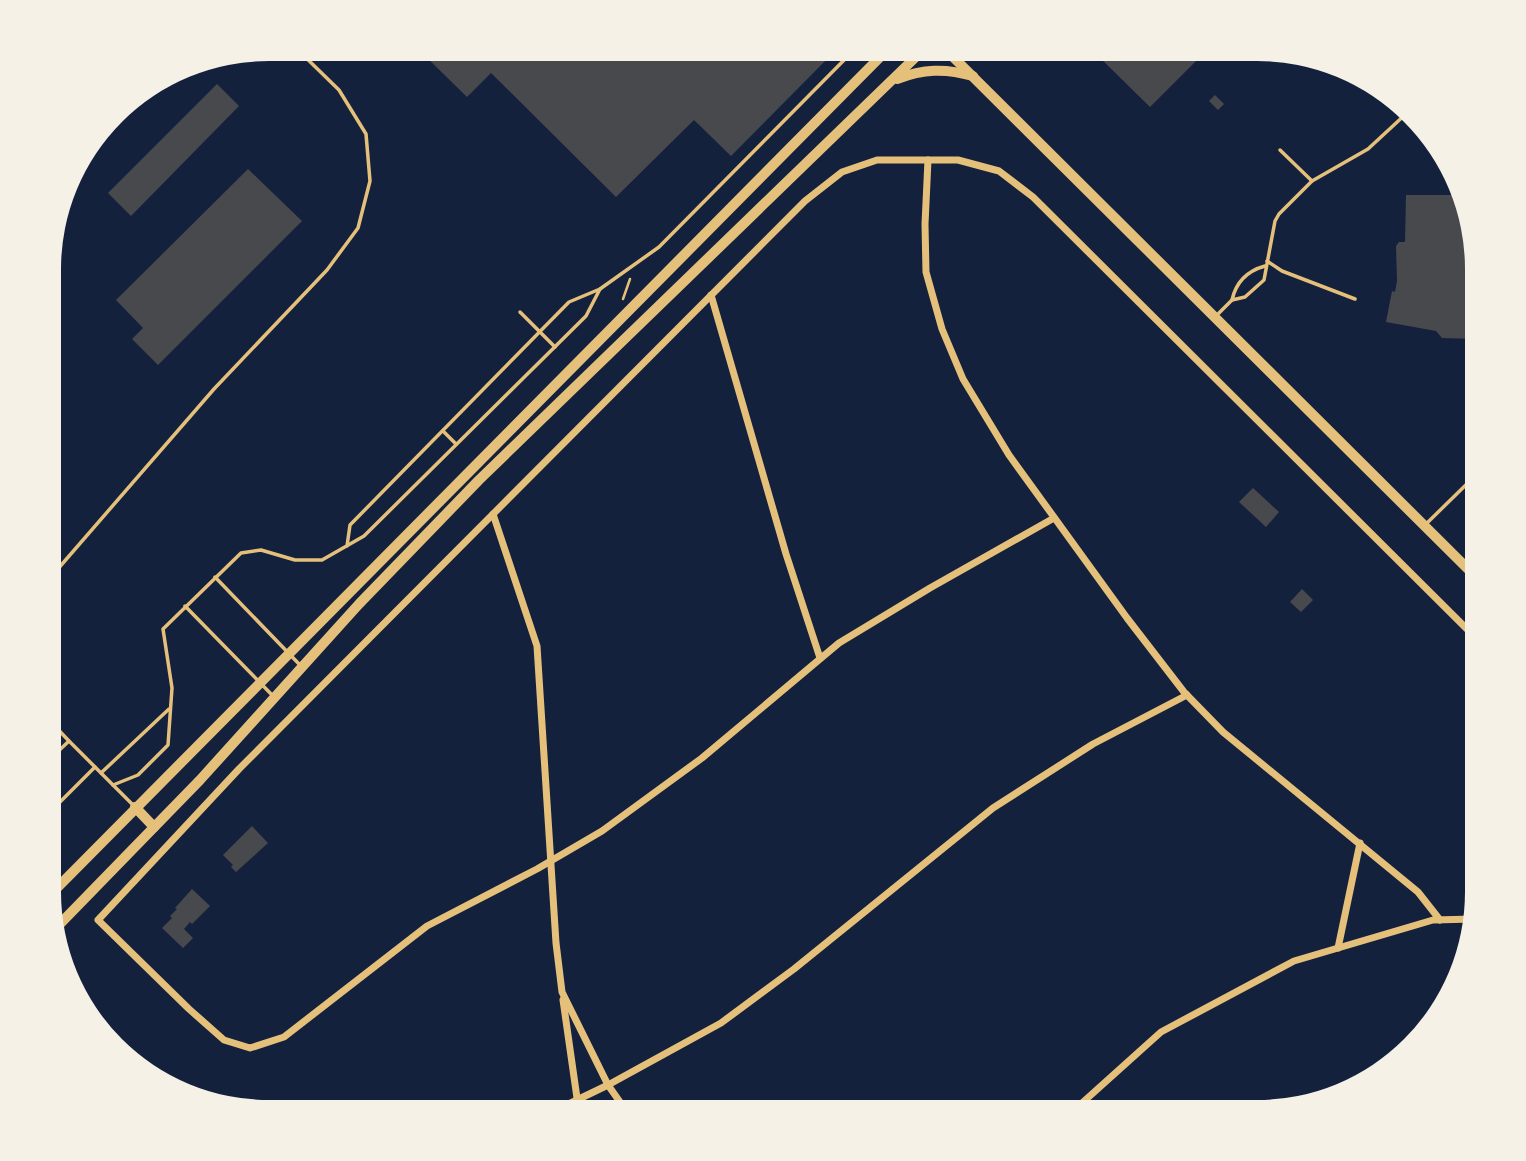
<svg xmlns="http://www.w3.org/2000/svg" width="1526" height="1161" font-family="Jost,sans-serif">
<style>
.building{fill:#48494c}
.lines{fill:none;stroke-linecap:round;stroke-linejoin:round}
.path{stroke:#e5c07b;stroke-width:2.5}
.service{stroke:#e5c07b;stroke-width:3.5}
.minor{stroke:#e5c07b;stroke-width:7}
.tertiary{stroke:#e5c07b;stroke-width:10}
.secondary{stroke:#e5c07b;stroke-width:10}
</style>
<rect width="100%" height="100%" fill="#14213d"/>
<g class="building">
<path d="M418,49H837L731,156L694,120L616,197L491,73L467,97Z"/>
<path d="M1091,49H1208L1150,107Z"/>
<path d="M217,84L239,106L131,216L108,193Z"/>
<path d="M1215,95L1224,104L1218,110L1209,101Z"/>
<path d="M248,169L302,221L158,365L132,339L143,328L116,300Z"/>
<path d="M1406,195H1460L1477,269V339L1442,338L1436,331L1386,322L1392,291L1395,292L1397,281L1396,246L1399,242H1405Z"/>
<path d="M1253,488L1279,512L1266,527L1239,502Z"/>
<path d="M1302,589L1313,600L1301,612L1290,602Z"/>
<path d="M252,826L268,843L236,872L231,867L233,865L223,855Z"/>
<path d="M192,889L210,906L192,924L190,922L184,929L193,938L183,948L162,928L172,918L170,916L177,909L175,908Z"/>
</g>
<g class="lines">
<path class="path" d="M623,299L630,279"/>
<g class="service">
<path d="M1280,150L1312,181"/>
<path d="M1267,261L1282,271L1355,299"/>
<path d="M600,289L659,247L855,49"/>
<path d="M1232,300C1236,282 1247,271 1265,266"/>
<path d="M520,312L555,347"/>
<path d="M1216,316L1232,300L1245,297L1264,280L1275,221L1279,214L1312,181L1368,149L1408,112"/>
<path d="M443,431L456,444"/>
<path d="M1426,524L1477,474"/>
<path d="M215,577L300,665"/>
<path d="M50,578L214,389L327,270L358,228L370,181L366,134L339,90L297,49"/>
<path d="M185,606L274,697"/>
<path d="M50,721L69,741"/>
<path d="M50,745L57,752"/>
<path d="M50,759L69,741L134,806"/>
<path d="M101,773L169,709"/>
<path d="M113,785L138,775L168,745L172,688L163,629L241,553L261,550L295,560H322L364,536L586,316L600,289L569,302L350,525L347,546"/>
<path d="M50,812L95,767"/>
</g>
<g class="minor">
<path d="M928,160L925,224L926,272L942,329L963,379L1009,455L1127,618L1184,692L1223,732L1418,892L1440,920"/>
<path d="M711,295L786,554L820,658"/>
<path d="M493,514L537,646L556,943L562,992L608,1085L627,1112"/>
<path d="M1054,518L930,588L839,643L702,758L602,831L537,869L427,926L284,1037L250,1048L224,1040L189,1009L98,920L239,769L805,201L842,172L877,160H958L999,171L1033,197L1477,639"/>
<path d="M1338,948L1360,843"/>
<path d="M563,1000L579,1112"/>
<path d="M552,1112L608,1085L721,1023L794,969L993,808L1093,744L1187,695"/>
<path d="M1072,1112L1161,1032L1294,961L1433,920L1474,919"/>
</g>
<g class="tertiary">
<path d="M945,49L1477,578"/>
<path d="M135,807L154,827"/>
</g>
<g class="secondary">
<path d="M897,79C923,69 945,68 973,76"/>
<path d="M50,895L888,49"/>
<path d="M55,929L200,780L359,604L479,480L924,49"/>
</g>
</g>
<path d="M0 0H1526V1161H0ZM269 61H1257A208 208 0 0 1 1465 269V892A208 208 0 0 1 1257 1100H269A208 208 0 0 1 61 892V269A208 208 0 0 1 269 61Z" fill="#f6f1e7" fill-rule="evenodd"/>
</svg>
